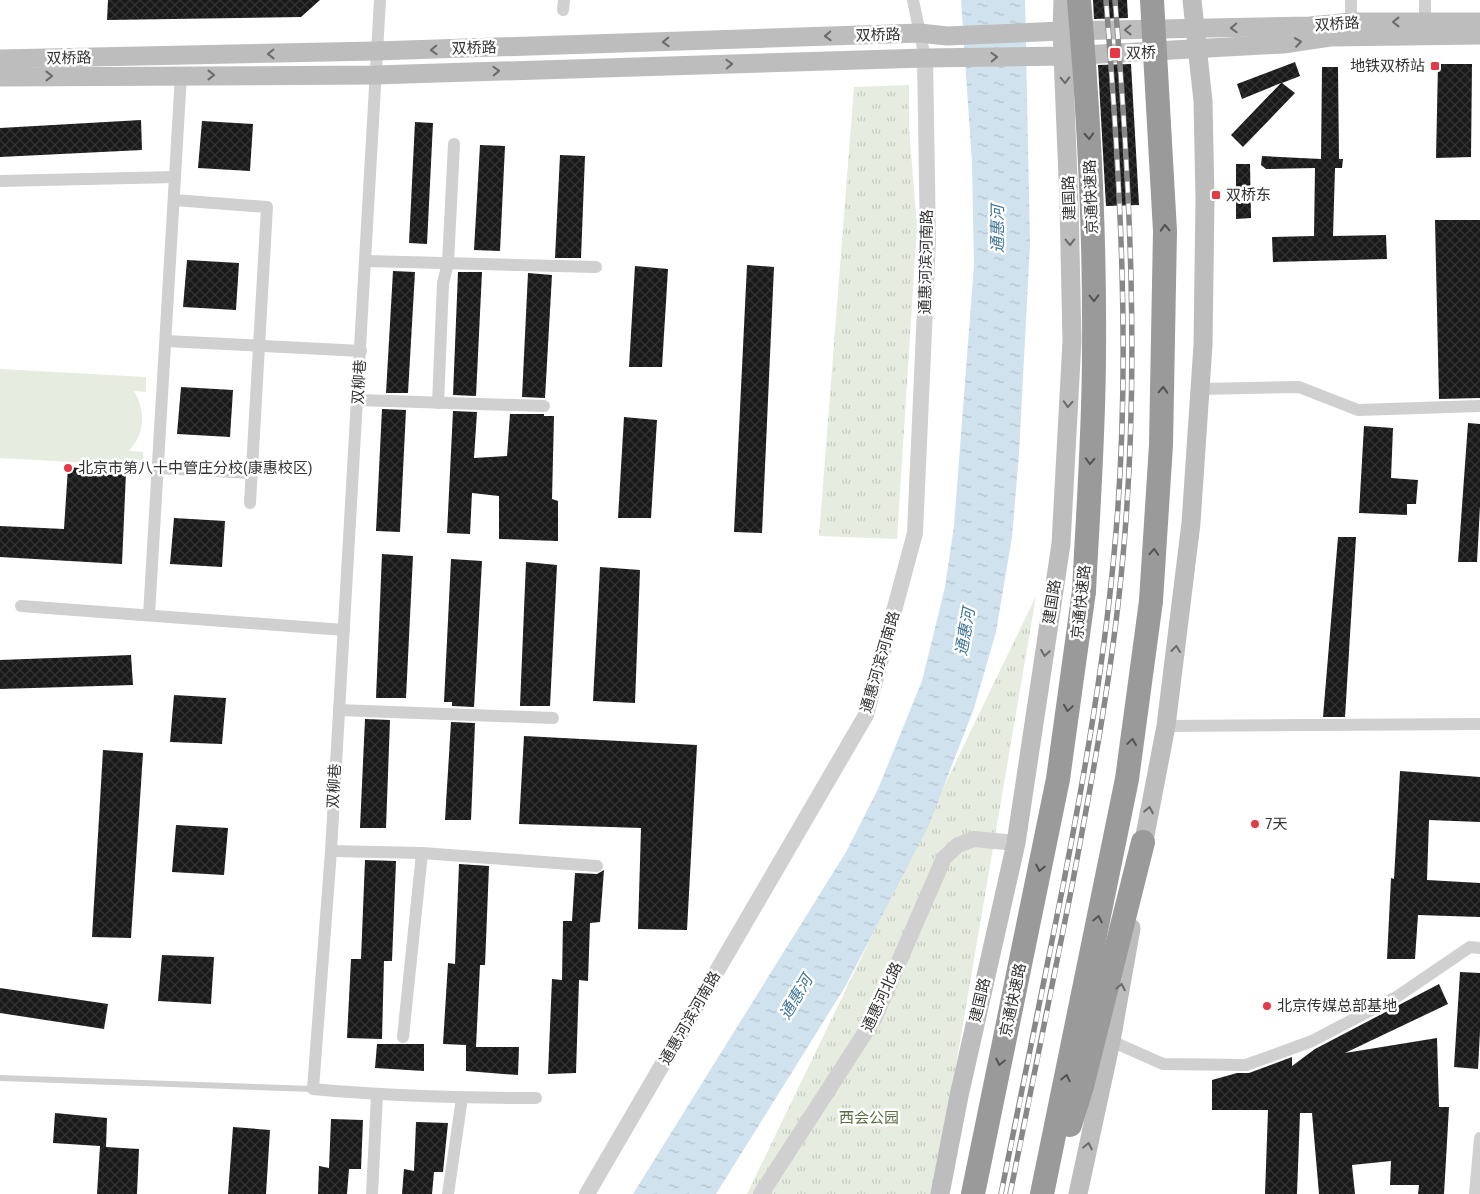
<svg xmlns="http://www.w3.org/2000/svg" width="1480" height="1194" font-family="'Roboto Condensed','Noto Sans SC',sans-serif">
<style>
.grass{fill:url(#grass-tufts)}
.pitch{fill:#e6ecdf}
.water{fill:url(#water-ripples)}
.building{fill:url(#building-cross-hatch)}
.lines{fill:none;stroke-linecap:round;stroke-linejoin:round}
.service{stroke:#d0d0d0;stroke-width:6}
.minor{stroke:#d0d0d0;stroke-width:12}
.tertiary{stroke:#d0d0d0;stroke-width:16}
.secondary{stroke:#bdbdbd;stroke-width:19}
.motorway{stroke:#9a9a9a;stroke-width:24}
.rail-casing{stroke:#888;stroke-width:5.5}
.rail{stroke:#fff;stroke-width:4;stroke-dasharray:11;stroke-linecap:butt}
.motorway-bridge{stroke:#9a9a9a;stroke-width:24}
.oneway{stroke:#6a6a6a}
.oneway2{stroke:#525252}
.poi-dot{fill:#e63946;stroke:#fff;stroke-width:2}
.labels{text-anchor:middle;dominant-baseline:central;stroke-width:5;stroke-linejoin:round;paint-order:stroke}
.street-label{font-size:15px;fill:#333;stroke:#fff}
.poi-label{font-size:15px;fill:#333;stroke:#fff;text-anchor:start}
.park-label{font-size:15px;fill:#56703f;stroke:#fff}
.water-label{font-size:16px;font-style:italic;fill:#3f7597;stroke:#fff}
</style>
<defs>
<pattern id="grass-tufts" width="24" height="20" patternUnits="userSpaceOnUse" patternTransform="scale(1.25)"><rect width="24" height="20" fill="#e6ecdf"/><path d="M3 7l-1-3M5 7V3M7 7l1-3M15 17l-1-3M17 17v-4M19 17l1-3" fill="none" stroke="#c6cbc0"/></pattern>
<pattern id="water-ripples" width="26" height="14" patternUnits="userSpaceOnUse" patternTransform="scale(1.25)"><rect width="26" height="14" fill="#cfe2ee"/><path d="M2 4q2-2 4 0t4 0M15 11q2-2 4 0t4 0" fill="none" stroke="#b2c2cd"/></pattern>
<pattern id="building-cross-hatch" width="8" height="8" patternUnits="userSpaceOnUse" patternTransform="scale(1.25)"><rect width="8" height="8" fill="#1a1a1a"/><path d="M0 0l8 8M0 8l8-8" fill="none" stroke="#333"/></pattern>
</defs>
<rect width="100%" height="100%" fill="#fff"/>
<g class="grass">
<path d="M909,85V128L917,227L897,539L819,536L854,87Z"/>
<path d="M1036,596L934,1194H747Z"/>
</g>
<path class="pitch" d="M0,369L146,377V392L134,391C146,412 145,433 129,451L143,452L144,466L0,458Z"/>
<path class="water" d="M961,0H1025L1030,244L1019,454L1012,537L996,632L974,708L929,825L845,987L716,1194H633L846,852L878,789L922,681L945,587L954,526L974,265L972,163Z"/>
<g class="building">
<path d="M108,0H320L301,17L107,20Z"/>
<path d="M1093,0H1127L1128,18L1094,19Z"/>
<path d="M1295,62L1300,76L1282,83L1295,93L1243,147L1231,135L1281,83L1242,99L1237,84Z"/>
<path d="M1131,64L1139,205L1106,206L1098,65Z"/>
<path d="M1438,64H1472L1471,157L1436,158Z"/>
<path d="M1322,67H1338L1339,159H1343L1342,168H1335L1333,236L1386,235L1387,259L1273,262L1272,237L1314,236L1315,168L1266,169L1261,165L1262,156L1321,159Z"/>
<path d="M141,120L142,150L0,157V128Z"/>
<path d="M202,121L253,124L250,171L198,168Z"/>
<path d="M415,122L433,123L427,244L409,243Z"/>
<path d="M480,145L505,146L500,251L474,250Z"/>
<path d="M560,155L585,156L581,258H555Z"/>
<path d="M1236,164H1250L1251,218L1236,219Z"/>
<path d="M1435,220H1480V398L1439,399Z"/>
<path d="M187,260L239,263L236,310L183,307Z"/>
<path d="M747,265L774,267L762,533L734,532Z"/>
<path d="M635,266L668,269L662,367H629Z"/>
<path d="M393,271L415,272L408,393H386Z"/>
<path d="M458,272H482L476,396L453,395Z"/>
<path d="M528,273L552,275L545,398L522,397Z"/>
<path d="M181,387L233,390L230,437L177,434Z"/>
<path d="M382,409L406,410L400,532L376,531Z"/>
<path d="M453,411L477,412L474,458L507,456L510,414H544V416H554L552,499L558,501V541L499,539V496L472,493L470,534L447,533Z"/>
<path d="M624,417L657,420L651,518H618Z"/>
<path d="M1468,423L1480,424V506L1477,562H1458Z"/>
<path d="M1364,426L1393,428L1391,478L1418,480L1416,504H1407V515L1359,513Z"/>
<path d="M68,467L126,472L122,564L0,557V526L64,529Z"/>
<path d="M174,518L225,521L222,567L170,564Z"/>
<path d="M1338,537H1356L1345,717H1323Z"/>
<path d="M382,554L413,556L406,698H376Z"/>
<path d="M451,559L482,561L474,707L452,706V702H444Z"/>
<path d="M526,562L557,565L550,706H520Z"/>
<path d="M600,567L640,570L635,703L593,701Z"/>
<path d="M131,655L133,685L0,689V660Z"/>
<path d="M174,695L226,698L222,744L170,742Z"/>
<path d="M365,719L390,720L386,828H360Z"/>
<path d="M451,722L475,723L471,820H445Z"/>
<path d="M524,736L697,745L687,930L638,929L641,828L519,824Z"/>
<path d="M103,750L143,753L131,938L92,937Z"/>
<path d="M1400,771L1480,777V822L1429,820L1427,880L1480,883V917L1418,915L1415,959H1387L1391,878L1394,879Z"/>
<path d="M176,825L228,828L224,875L172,872Z"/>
<path d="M365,860L396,861L392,961H384L382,1039L347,1038L351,959H361Z"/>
<path d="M459,864L489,866L485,965H480L476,1047H519L518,1075L466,1071V1045L443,1044L448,963L455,964Z"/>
<path d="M604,870L600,922L590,923L588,981L579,980L576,1073L548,1074L552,979L562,980L563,921H572L575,873L597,874Z"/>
<path d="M162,955L214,957L211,1004L158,1001Z"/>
<path d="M1460,972L1480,973V1031L1478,1069L1454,1067Z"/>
<path d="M1439,984L1448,1004L1345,1053L1437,1038L1439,1107H1449L1444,1194H1418L1419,1185H1390L1391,1161L1352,1165L1355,1194H1319L1312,1113H1300L1297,1194H1265L1268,1110H1212V1080L1237,1073H1249L1292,1057V1066L1315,1049Z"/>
<path d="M0,988L108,1004L104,1029L0,1013Z"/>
<path d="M377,1044H424V1071L375,1068Z"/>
<path d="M55,1113L107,1118L106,1147L139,1149L137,1194H97L100,1146L53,1143Z"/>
<path d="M331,1119L363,1120L361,1169H349L347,1194H318L319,1166L329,1168Z"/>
<path d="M416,1122L448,1123L443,1172H434L432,1194H402L404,1169L414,1171Z"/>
<path d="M233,1127L270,1130L266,1194H228Z"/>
</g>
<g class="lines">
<path class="service" d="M0,1078L313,1089"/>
<g class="minor">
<path d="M380,0L331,851L313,1089C387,1096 461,1098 536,1098"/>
<path d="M913,0L925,58"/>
<path d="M1425,0V22"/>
<path d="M563,10L564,0"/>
<path d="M1351,22V0"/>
<path d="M0,181L175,177"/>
<path d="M174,200L267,207L250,503"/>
<path d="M366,261L596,267"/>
<path d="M166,341L361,351"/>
<path d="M1200,389L1299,387L1358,410L1480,406"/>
<path d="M358,400L544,406"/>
<path d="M438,403L443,283L448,263L454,144"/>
<path d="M158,468L252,473"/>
<path d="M21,606L344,630"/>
<path d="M149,615L181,75"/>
<path d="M339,710L553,718"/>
<path d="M1166,726L1480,724"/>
<path d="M331,851L422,853L403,1037"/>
<path d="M422,853L597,866"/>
<path d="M1111,1041L1163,1064L1246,1065L1312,1041L1398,996L1470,947L1480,948"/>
<path d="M372,1194L377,1095"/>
<path d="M448,1194L462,1098"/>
<path d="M1475,1194L1480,1138"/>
</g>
<g class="tertiary">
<path d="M587,1194L866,715L915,533L928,241L925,58"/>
<path d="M761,1194L874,1019L944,858L958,845L974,839L1016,843"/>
</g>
<g class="secondary">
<path d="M0,59L376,51L920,33L947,36L1062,31L1310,26L1351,22H1480"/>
<path d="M0,77L375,75L925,58L1064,56L1283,44L1330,37L1480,35"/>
<path d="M1141,856L1166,726L1191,523L1203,345L1205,199L1203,101L1192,0"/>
<path d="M940,1194L959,1096L1016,843L1061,544L1072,341L1069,202L1062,31L1063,0"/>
<path d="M1078,1194L1111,1041L1131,928"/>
</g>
<g class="motorway">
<path d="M1070,1125L1082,1086L1143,842"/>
<path d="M973,1194L1058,779L1084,591"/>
<path d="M1042,1194L1127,779L1151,601"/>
</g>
<g class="rail-casing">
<g id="rail">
<path d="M1001,1194C1022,1093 1042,992 1062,891C1085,772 1106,653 1116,532C1131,355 1120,177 1106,0"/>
<path d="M1010,1194C1031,1093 1051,992 1071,891C1092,780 1113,669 1123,556C1140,371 1130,185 1115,0"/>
</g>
</g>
<use href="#rail" class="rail"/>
<g class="motorway-bridge">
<path d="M1079,0C1089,117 1095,234 1094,352C1094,432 1088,511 1084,591"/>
<path d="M1151,601L1161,445L1165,231L1152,0"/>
</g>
</g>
<defs><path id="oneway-chevron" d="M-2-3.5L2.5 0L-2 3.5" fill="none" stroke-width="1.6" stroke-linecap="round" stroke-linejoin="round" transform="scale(1.25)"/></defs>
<g class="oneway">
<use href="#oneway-chevron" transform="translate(1396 22) rotate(180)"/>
<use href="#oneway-chevron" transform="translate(1234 28) rotate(178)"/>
<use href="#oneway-chevron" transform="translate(1128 30) rotate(179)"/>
<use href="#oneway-chevron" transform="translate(828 36) rotate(178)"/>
<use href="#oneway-chevron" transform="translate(666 42) rotate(178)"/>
<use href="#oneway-chevron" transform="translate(1298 42) rotate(-8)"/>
<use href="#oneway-chevron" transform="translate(434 50) rotate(178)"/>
<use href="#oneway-chevron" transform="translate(271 54) rotate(179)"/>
<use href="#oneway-chevron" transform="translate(994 57) rotate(-2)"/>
<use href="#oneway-chevron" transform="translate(729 64) rotate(-2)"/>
<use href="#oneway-chevron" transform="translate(496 71) rotate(-2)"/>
<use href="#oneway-chevron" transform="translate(211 75)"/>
<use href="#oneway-chevron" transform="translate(49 76)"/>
<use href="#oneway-chevron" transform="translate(1065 80) rotate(88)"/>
<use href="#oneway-chevron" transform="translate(1070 242) rotate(89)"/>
<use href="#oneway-chevron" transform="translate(1068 404) rotate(93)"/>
<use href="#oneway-chevron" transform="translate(1176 649) rotate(-83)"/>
<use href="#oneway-chevron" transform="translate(1045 653) rotate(99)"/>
<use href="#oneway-chevron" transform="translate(1149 810) rotate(-79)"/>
<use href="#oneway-chevron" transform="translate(1121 987) rotate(-80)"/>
<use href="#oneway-chevron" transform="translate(1088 1146) rotate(-78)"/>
</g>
<g class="oneway2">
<use href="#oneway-chevron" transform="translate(1089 136) rotate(87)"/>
<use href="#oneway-chevron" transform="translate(1165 228) rotate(-92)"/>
<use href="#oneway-chevron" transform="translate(1094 298) rotate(89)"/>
<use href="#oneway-chevron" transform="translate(1163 390) rotate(-88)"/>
<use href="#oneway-chevron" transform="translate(1090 461) rotate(93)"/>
<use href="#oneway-chevron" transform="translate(1154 552) rotate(-86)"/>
<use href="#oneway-chevron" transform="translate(1068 708) rotate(98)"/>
<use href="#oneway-chevron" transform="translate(1132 742) rotate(-82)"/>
<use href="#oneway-chevron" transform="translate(1040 868) rotate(102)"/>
<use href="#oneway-chevron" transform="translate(1098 919) rotate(-78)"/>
<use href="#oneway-chevron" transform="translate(1000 1062) rotate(102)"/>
<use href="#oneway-chevron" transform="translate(1066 1078) rotate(-78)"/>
</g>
<g class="poi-dot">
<rect x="1109" y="47" width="12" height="12" rx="2.5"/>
<rect x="1430" y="61" width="10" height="10" rx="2.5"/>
<rect x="1211" y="190" width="10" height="10" rx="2.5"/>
<circle cx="68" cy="468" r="5"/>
<circle cx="1255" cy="824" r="5"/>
<circle cx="1267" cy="1006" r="5"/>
</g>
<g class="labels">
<g class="street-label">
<text transform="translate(1337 24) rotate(-4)">双桥路</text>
<text transform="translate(878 35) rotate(-2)">双桥路</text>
<text transform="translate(474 48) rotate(-2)">双桥路</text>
<text transform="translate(69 58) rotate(-1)">双桥路</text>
<text transform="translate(1091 197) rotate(-92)">京通快速路</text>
<text transform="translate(1069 198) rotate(-92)">建国路</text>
<text transform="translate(926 262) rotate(-89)">通惠河滨河南路</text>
<text transform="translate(359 382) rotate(-87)">双柳巷</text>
<text transform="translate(1052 602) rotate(-81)">建国路</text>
<text transform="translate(1081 602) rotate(-84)">京通快速路</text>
<text transform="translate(880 662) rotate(-74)">通惠河滨河南路</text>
<text transform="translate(334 786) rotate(-87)">双柳巷</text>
<text transform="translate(882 997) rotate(-65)">通惠河北路</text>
<text transform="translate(980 1000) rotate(-77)">建国路</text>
<text transform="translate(1013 1000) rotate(-78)">京通快速路</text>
<text transform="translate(690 1018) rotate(-60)">通惠河滨河南路</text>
</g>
<g class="poi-label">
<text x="1126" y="53">双桥</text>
<text x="1425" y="66" text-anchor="end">地铁双桥站</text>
<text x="1226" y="195">双桥东</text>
<text x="78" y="468">北京市第八十中管庄分校(康惠校区)</text>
<text x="1265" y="824">7天</text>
<text x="1277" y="1006">北京传媒总部基地</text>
</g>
<g class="park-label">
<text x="869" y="1118">西会公园</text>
</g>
<g class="water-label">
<text transform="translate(997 229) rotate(-90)">通惠河</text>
<text transform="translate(965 632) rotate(-80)">通惠河</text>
<text transform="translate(796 997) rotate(-59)">通惠河</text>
</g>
</g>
</svg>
